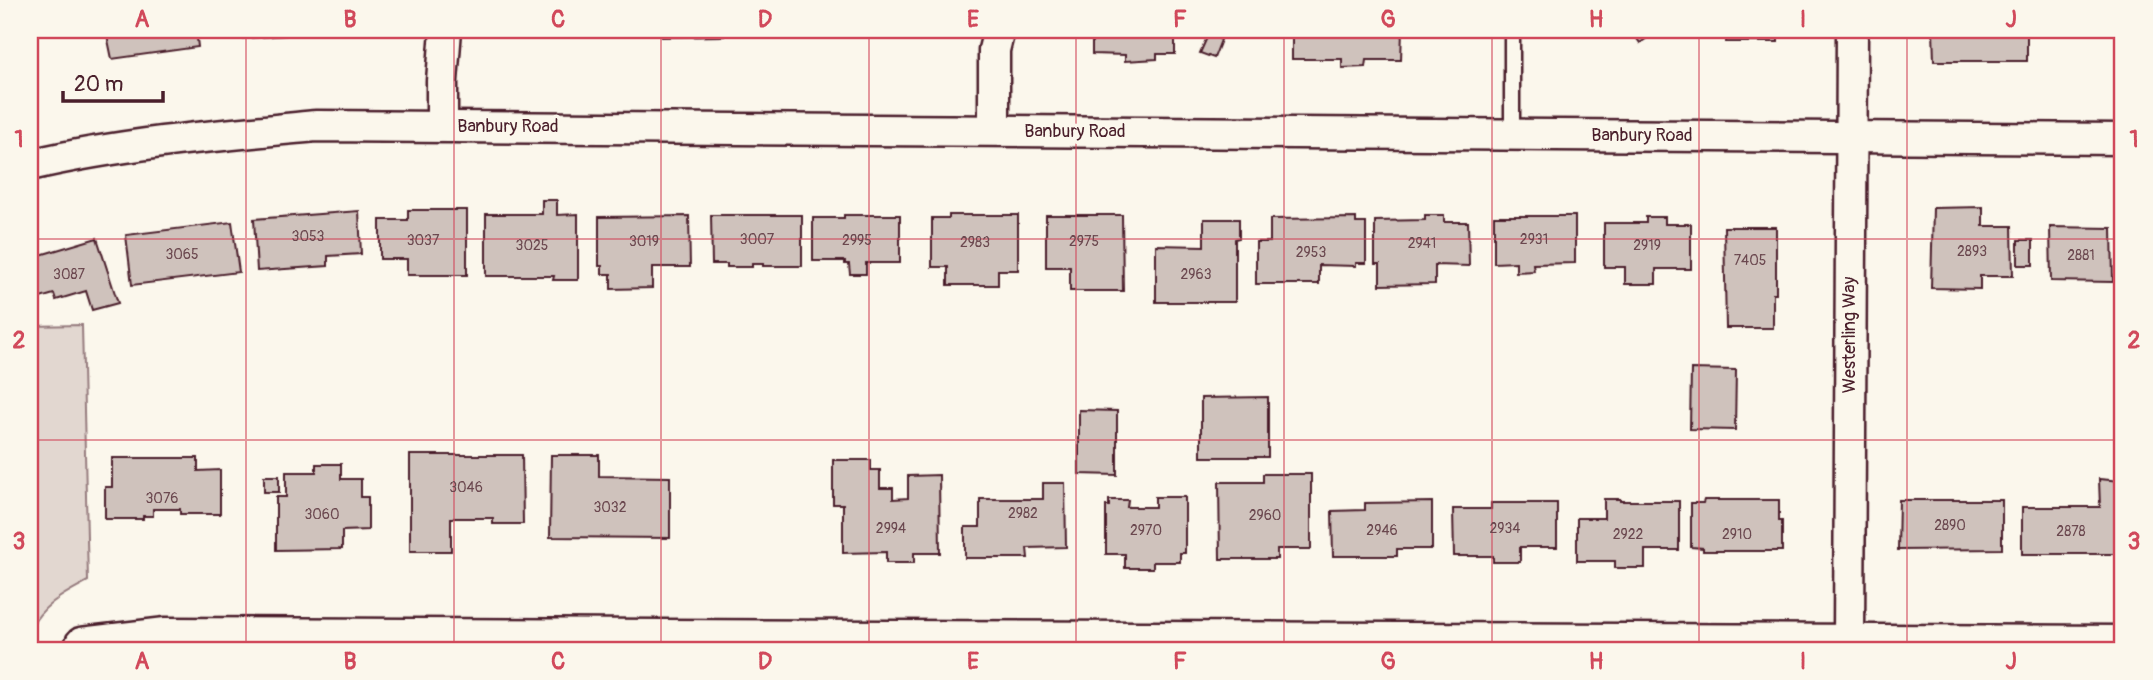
<svg xmlns="http://www.w3.org/2000/svg" width="2153" height="680" font-family="Pangolin,sans-serif">
<style>
.green{fill:#e2d7d0;stroke:#967b7e;stroke-width:2}
.building{fill:#cfc2bc;stroke:#4a1f2b;stroke-width:2}
.lines{fill:none;stroke-linecap:round;stroke-linejoin:round}
.lane-casing{stroke:#4a1f2b;stroke-width:19}
.street-casing{stroke:#4a1f2b;stroke-width:35}
.lane{stroke:#fbf7ec;stroke-width:14}
.street{stroke:#fbf7ec;stroke-width:30}
.grid{fill:none;stroke:#d1495b;stroke-width:2;stroke-opacity:0.55}
.labels{text-anchor:middle;dominant-baseline:central;stroke-width:7;stroke-linejoin:round;paint-order:stroke}
.number-label{font-size:14px;fill:#6b484f}
.street-label{font-size:18px;fill:#4a1f2b;stroke:#fbf7ec}
.neatline{fill:none;stroke:#d1495b;stroke-width:2.5}
.grid-label{font-size:23px;text-anchor:middle;font-weight:bold;fill:#d1495b}
</style>
<rect width="100%" height="100%" fill="#fbf7ec"/>
<filter id="ink" filterUnits="userSpaceOnUse"><feTurbulence type="fractalNoise" baseFrequency=".0143" numOctaves="2"/><feDisplacementMap in="SourceGraphic" scale="14" xChannelSelector="R" yChannelSelector="G"/><feConvolveMatrix kernelMatrix="1 2 1 2 8 2 1 2 1" color-interpolation-filters="sRGB"/></filter>
<g filter="url(#ink)">
<path class="green" d="M82,325L88,581C64,594 43,604 30,629V326Z"/>
<g class="building">
<path d="M106,30H196L198,47L112,59Z"/>
<path d="M221,30H327V32L221,40Z"/>
<path d="M637,30H724V36L662,37V32L637,33Z"/>
<path d="M757,30H824V37L775,38V30Z"/>
<path d="M885,30H922L919,41Z"/>
<path d="M1092,30H1175V54H1157V59L1125,61V55L1092,54Z"/>
<path d="M1292,30H1402L1401,60H1366L1365,67L1342,68V59H1292Z"/>
<path d="M1631,30H1658L1640,43Z"/>
<rect x="1726" y="30" width="52" height="12"/>
<path d="M1933,30H2027V61H1934Z"/>
<path d="M1209,33L1221,40L1214,58L1200,53Z"/>
<path d="M542,200H557V215L578,214V280H553L554,276H486V214H542Z"/>
<path d="M1983,207V226H2012L2013,276H1980V289L1931,288L1933,208Z"/>
<path d="M408,210H467V275H407V259H380V220H408Z"/>
<path d="M359,211L361,254L328,256V266L257,271L254,219Z"/>
<path d="M711,215H802V266H763V264H752V267H727V264H712Z"/>
<path d="M844,215H900V263H866V274H850L849,264H845V261H813V218H844Z"/>
<path d="M949,215H1018V270H998V285H948V267H932V218H949Z"/>
<path d="M1046,215H1122L1123,291H1070V267H1046Z"/>
<path d="M1425,215H1444V222H1468L1469,266L1435,265V284L1380,285V264H1375V221L1425,220Z"/>
<path d="M689,216L690,267H652V288L611,289V274H602V266H599V217Z"/>
<path d="M1494,216H1575V263L1533,264L1534,271L1516,272V262L1494,263Z"/>
<path d="M1646,217H1665V224H1691V269H1656V284H1625V267H1604V223H1646Z"/>
<path d="M1356,218V223H1366V263H1356V266L1319,265V284H1256V242H1270V219Z"/>
<path d="M1204,219H1239V238L1235,239V302H1156V245L1204,246Z"/>
<path d="M232,222L239,272L132,285L126,235Z"/>
<path d="M1724,227H1776V294H1773V328H1726Z"/>
<path d="M2050,227L2112,228L2113,282L2051,281Z"/>
<path d="M97,238L118,303L92,310L86,291L56,300L54,294L30,301V258Z"/>
<rect x="2018" y="240" width="15" height="25"/>
<path d="M1691,369L1736,370L1735,430L1690,429Z"/>
<path d="M1268,397V457H1201V398Z"/>
<path d="M1079,410L1117,411V475L1079,474Z"/>
<path d="M410,455H522L523,524H493V518H451V551H410Z"/>
<path d="M551,455H599V476L670,477V538L550,537Z"/>
<path d="M112,458H198V471L220,470V514H180V509H153V516H143V519H105V487H112Z"/>
<path d="M833,460H871V470H880V488H893V499L908,498V476L939,475L940,553H914V563H886V552L843,553V504H833Z"/>
<path d="M316,464H341V479H361V497H368V530L342,531V549L276,550V497H286V472H316Z"/>
<path d="M1263,474H1311V549H1277V559H1220L1219,482H1263Z"/>
<rect x="264" y="476" width="15" height="16"/>
<path d="M2099,479L2121,481L2119,554H2022V507H2100Z"/>
<path d="M1043,483H1065L1066,547L1027,548L1028,558H965V527H980V499H1043Z"/>
<path d="M1155,497H1185V553H1180V562H1153V568H1125V554H1106V506H1109V500H1128L1127,507H1155Z"/>
<path d="M1604,499H1620V501H1679V550H1645V568H1615V561H1577V518H1604Z"/>
<path d="M1704,500H1779V521H1782V551H1703V548L1691,547V503H1703Z"/>
<path d="M1899,500H2002V549L1898,550Z"/>
<path d="M1432,502V549H1397V556H1333L1332,511L1365,510V503Z"/>
<path d="M1491,503H1557V547H1520V562H1493V556H1454L1453,509H1491Z"/>
</g>
<g class="lines">
<g class="lane-casing">
<path id="lane" d="M1512,39V134"/>
</g>
<g class="street-casing">
<g id="street">
<path d="M442,126V81L446,30"/>
<path d="M994,130V50L999,30"/>
<path d="M30,165C124,143 221,135 317,126L2123,139"/>
<path d="M1849,640L1852,30"/>
<path d="M79,650L81,643L166,633L2123,641"/>
</g>
</g>
<use href="#lane" class="lane"/>
<use href="#street" class="street"/>
</g>
</g>
<path class="grid" d="M246,30V650M454,30V650M661,30V650M869,30V650M1076,30V650M1284,30V650M1492,30V650M1699,30V650M1907,30V650M30,239H2123M30,440H2123"/>
<g class="labels">
<g class="number-label">
<text x="308" y="236">3053</text>
<text x="757" y="239">3007</text>
<text x="1534" y="239">2931</text>
<text x="423" y="240">3037</text>
<text x="857" y="240">2995</text>
<text x="644" y="241">3019</text>
<text x="1084" y="241">2975</text>
<text x="975" y="242">2983</text>
<text x="1422" y="243">2941</text>
<text x="532" y="245">3025</text>
<text x="1647" y="245">2919</text>
<text x="1972" y="251">2893</text>
<text x="1311" y="252">2953</text>
<text x="182" y="254">3065</text>
<text x="2081" y="255">2881</text>
<text x="1750" y="260">7405</text>
<text x="69" y="274">3087</text>
<text x="1196" y="274">2963</text>
<text x="466" y="487">3046</text>
<text x="162" y="498">3076</text>
<text x="610" y="507">3032</text>
<text x="1023" y="513">2982</text>
<text x="322" y="514">3060</text>
<text x="1265" y="515">2960</text>
<text x="1950" y="525">2890</text>
<text x="891" y="528">2994</text>
<text x="1505" y="528">2934</text>
<text x="1146" y="530">2970</text>
<text x="1382" y="530">2946</text>
<text x="2071" y="531">2878</text>
<text x="1628" y="534">2922</text>
<text x="1737" y="534">2910</text>
</g>
<g class="street-label">
<text x="508" y="126">Banbury Road</text>
<text x="1075" y="131">Banbury Road</text>
<text x="1642" y="135">Banbury Road</text>
<text transform="translate(1849 335) rotate(-90)">Westerling Way</text>
</g>
</g>
<rect width="2153" height="680" fill="none" stroke="#fbf7ec" stroke-width="77"/>
<path d="M63 91v10h100v-10" fill="none" stroke="#4a1f2b" stroke-width="3.5"/>
<text x="74" y="91" font-size="21" fill="#4a1f2b" stroke="#fbf7ec" stroke-width="5" paint-order="stroke">20 m</text>
<rect x="38" y="38" width="2076" height="604" class="neatline"/>
<g class="grid-label">
<text x="142" y="27">A</text>
<text x="350" y="27">B</text>
<text x="558" y="27">C</text>
<text x="765" y="27">D</text>
<text x="973" y="27">E</text>
<text x="1180" y="27">F</text>
<text x="1388" y="27">G</text>
<text x="1596" y="27">H</text>
<text x="1803" y="27">I</text>
<text x="2011" y="27">J</text>
<text x="19" y="147">1</text>
<text x="2134" y="147">1</text>
<text x="19" y="348">2</text>
<text x="2134" y="348">2</text>
<text x="19" y="549">3</text>
<text x="2134" y="549">3</text>
<text x="142" y="669">A</text>
<text x="350" y="669">B</text>
<text x="558" y="669">C</text>
<text x="765" y="669">D</text>
<text x="973" y="669">E</text>
<text x="1180" y="669">F</text>
<text x="1388" y="669">G</text>
<text x="1596" y="669">H</text>
<text x="1803" y="669">I</text>
<text x="2011" y="669">J</text>
</g>
</svg>
